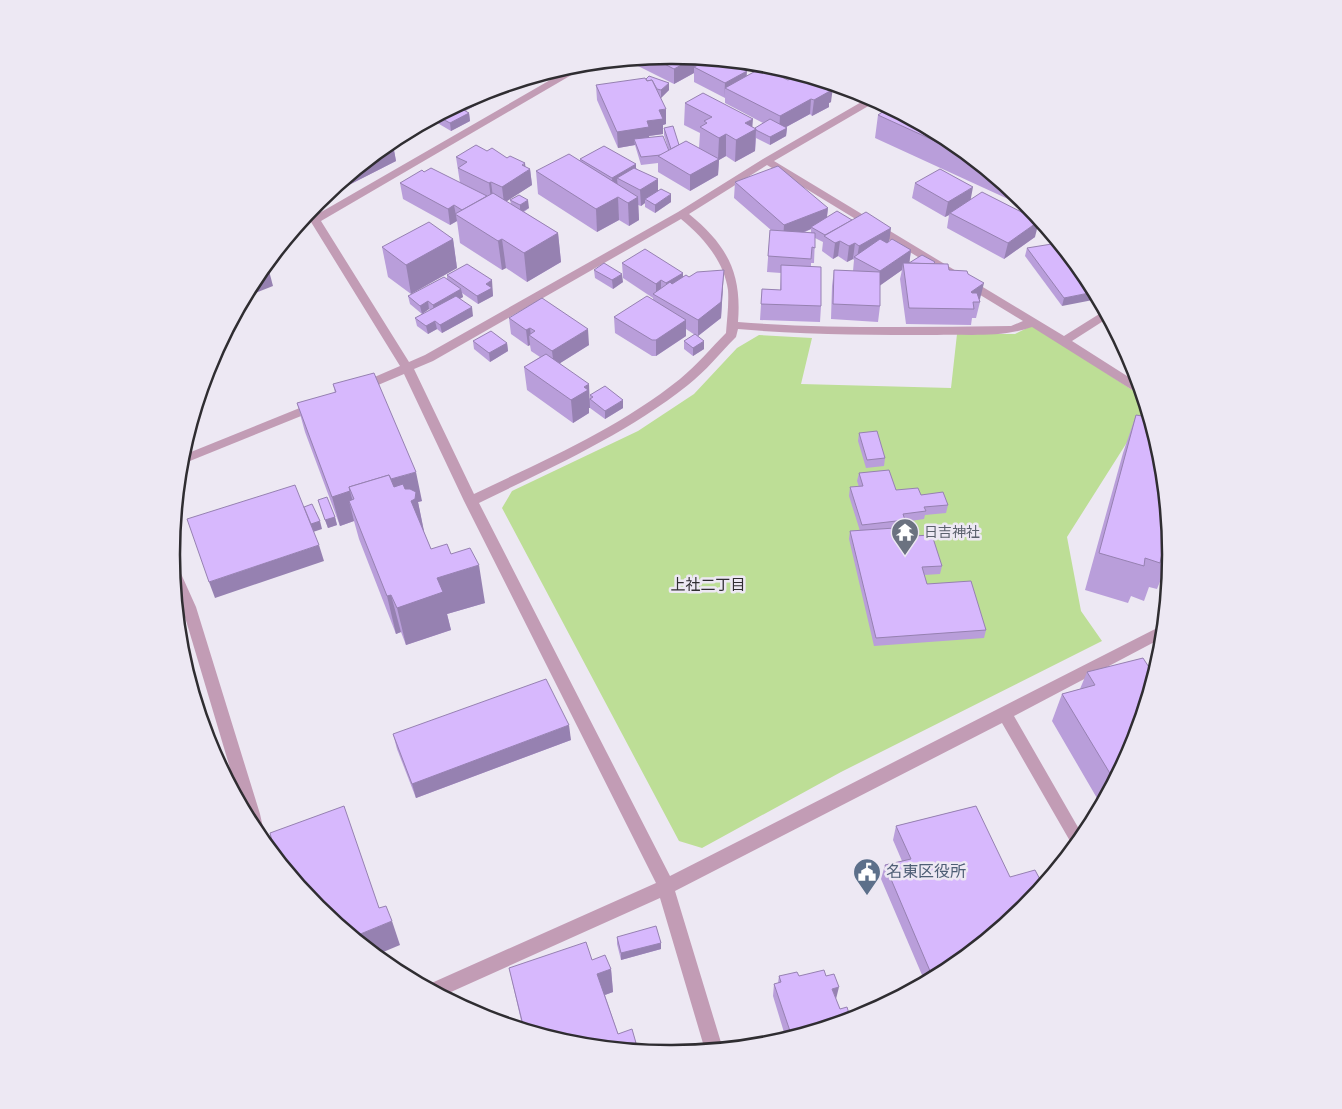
<svg xmlns="http://www.w3.org/2000/svg" width="1342" height="1109" font-family="'Nunito Sans','Noto Sans JP',sans-serif">
<style>
.green{fill:#bdde96}
.lines{fill:none;stroke-linecap:round;stroke-linejoin:round}
.minor{fill:#c29cb5;fill-rule:evenodd}
.wall{fill:#b99eda;fill-rule:evenodd}
.shaded-wall{fill:#9681b1}
.building{fill:#d7b8fd;stroke:#9681b1}
.labels{text-anchor:middle;dominant-baseline:central;stroke-width:5;stroke-linejoin:round;paint-order:stroke}
.worship-label{font-size:14px;fill:#5b616d;stroke:#ede8f3;text-anchor:start}
.neighbourhood-label{font-size:15px;fill:#2f2d31;stroke:#ede8f3}
.near-service-label{font-size:16px;fill:#4e5e75;stroke:#ede8f3;text-anchor:start}
.rim{fill:none;stroke:#2f2d31;stroke-width:2.5}
</style>
<rect width="100%" height="100%" fill="#ede8f3"/>
<path class="green" d="M1033,325L1143,397L1154,434L1131,436L1067,537L1081,611L1102,641L841,772L702,848L679,841L502,508L512,491L638,431L694,394L737,348L759,335L812,338L801,384L951,388L957,334H1015Z"/>
<g class="lines">
<g class="minor">
<path d="M592,63L321,221L409,362L425,355L678,212L763,159L870,97L877,101L774,161L1064,336L1104,311L1108,318L1072,341L1138,383L1142,394L1137,393L1032,327C1002,338 969,334 937,335C871,335 804,335 738,329L736,337C720,353 706,371 688,385C625,435 550,468 479,503L670,876L1163,625L1162,638L1014,716L1083,836L1074,848L1002,723L675,891L723,1049L705,1050L660,898L442,996L426,987L427,985L656,883L464,501L404,374L364,391H356L354,388L356,385L400,366L311,222L305,217L310,211L316,215L578,64ZM767,165L1023,321L1011,326C920,327 829,329 738,322C742,273 727,245 689,214ZM681,219C703,237 724,261 728,290C729,304 727,319 726,333C711,348 697,365 680,379C619,428 545,460 474,494L414,369L433,361Z"/>
<path d="M317,401L323,405L321,408L180,465L181,456Z"/>
<path d="M173,566L178,567L196,607L260,814L264,832L260,838L241,805L182,607L175,592Z"/>
</g>
</g>
<g class="wall">
<path d="M671,55L700,58V64L747,76L788,80L806,82L831,102L829,103V107L812,116L810,114L786,127L787,128L786,136L770,145L756,138L755,151L735,162L726,156L719,160L718,175L690,191L658,172V163L641,165L635,145L618,148L597,100L596,85L669,90L661,98L666,124L663,125V134L649,136V137L669,151L664,135V128L679,145L699,148L700,133L684,125L685,103L755,128L763,123L725,103V98L694,82V73L674,84L638,66V62L628,67L619,62V60Z"/>
<path d="M511,84V87L499,93L497,92V94L484,101L479,99L480,103L465,111L469,113L470,121L451,131L434,121L433,118L480,93Z"/>
<path d="M884,107L949,139L1014,193L1008,199L875,138L878,115L884,111Z"/>
<path d="M392,140L396,161L341,189L337,186Z"/>
<path d="M487,151L507,158L530,169L532,185L506,201L511,204L510,200L529,208L524,212L558,233L561,262L527,282L506,268L502,270L460,243L457,221L450,225L403,199L400,183L424,172L460,183L456,157Z"/>
<path d="M580,159L636,164V168L658,191L671,202L655,213L645,207V203L641,206L638,205L639,220L629,226L619,220L597,232L538,194L536,171L580,162Z"/>
<path d="M735,182L828,208L827,217L911,250L909,263L935,264L949,270L968,274L980,299L979,300L980,302L976,318H972L971,325L906,324L900,279L902,270L880,285V306L878,322L831,319L832,286L834,270L853,271L854,260L853,259L847,262L838,256L833,259L822,251L823,242L815,238L814,263H811V266L821,306L820,322L760,320L762,289L780,290L781,273L767,272L770,230H771L734,198ZM811,229V233H803Z"/>
<path d="M915,183L971,199L1035,237L1004,259L947,228L949,215L945,217L912,198Z"/>
<path d="M1024,201V202L1039,219L1022,209Z"/>
<path d="M453,239L457,268L411,294L388,277L382,247Z"/>
<path d="M1027,248L1086,277L1062,306L1025,256Z"/>
<path d="M622,263L683,273V277H689L723,286L721,318L698,336L704,349L693,356L684,349V341L695,335L686,329V336L656,356H652L615,333L614,317L653,300V298L623,278Z"/>
<path d="M594,270L623,282L613,289L595,278Z"/>
<path d="M447,275L493,289H492L493,296L478,304L462,293L463,297L460,299L473,316L442,333L437,329L428,334L417,326L415,318L430,310L429,309L422,314L410,304L408,296L447,279Z"/>
<path d="M509,318L589,345L560,363L590,399V395L623,408L605,419L590,408H589V413L573,423L527,390L524,367L540,357L531,351L530,345L528,346L511,334Z"/>
<path d="M473,341L507,343L508,351L490,362L474,349Z"/>
<path d="M333,384L422,501L418,502L424,532L431,549L451,554L485,603L447,614L451,630L406,645L401,632L396,634L359,539L354,521L340,526L305,432L297,403L335,393Z"/>
<path d="M1136,415L1161,457L1170,555V560L1169,559L1157,589L1149,587L1144,601L1131,596L1128,603L1085,590L1123,453Z"/>
<path d="M859,433L885,458L884,466L866,468L858,441Z"/>
<path d="M859,473L896,490L921,495L948,505L946,513L925,515L924,519L904,522L903,527L942,566L940,574L924,575L927,584L986,630L984,638L874,646L849,539L850,531H860L849,496L850,487H859L857,481Z"/>
<path d="M318,500L335,517L337,525L328,528Z"/>
<path d="M1087,672L1132,746L1101,805L1052,721L1062,694L1080,689Z"/>
<path d="M393,734L571,740L416,798L397,749Z"/>
<path d="M976,806L948,970L925,982L881,879L885,865L902,861L893,840L896,826Z"/>
<path d="M617,937L661,943V949L621,960L617,944Z"/>
<path d="M592,960L611,969L613,992L605,995L618,1034L636,1043V1051L573,1044L523,1029L509,968Z"/>
<path d="M779,976H799L836,999L840,1009L851,1020L786,1039L773,996L774,984L778,983Z"/>
</g>
<g class="shaded-wall">
<path d="M696,57L700,58V70L694,67V73L674,84V69Z"/>
<path d="M638,58V62L628,67V59Z"/>
<path d="M747,71L746,87L725,88L724,98L725,83Z"/>
<path d="M669,83V90L661,98V90Z"/>
<path d="M511,84V87L499,93L498,88Z"/>
<path d="M833,87L831,102L829,103V107L812,116L814,100Z"/>
<path d="M496,88L497,94L484,101L483,93L489,90Z"/>
<path d="M479,94L480,103L454,117L452,108Z"/>
<path d="M811,99L810,114L779,131L780,116Z"/>
<path d="M666,109V124L663,125V134L649,136L650,143L634,139L635,145L618,148L617,132L647,121L659,110Z"/>
<path d="M469,113L470,121L451,131L450,123Z"/>
<path d="M753,119L752,131L756,129L755,151L735,162L736,140L745,123Z"/>
<path d="M425,123V125L404,137L403,134Z"/>
<path d="M787,128L786,136L770,145V137Z"/>
<path d="M726,134V156L719,160L718,175L690,191V175L718,159L719,138Z"/>
<path d="M392,140L396,161L341,189L340,183Z"/>
<path d="M525,163L526,172L530,169L532,185L504,203L502,187Z"/>
<path d="M636,164V180L617,178L618,190L613,193L612,178Z"/>
<path d="M658,179V195L645,199V203L641,206L640,190Z"/>
<path d="M491,182L493,197L491,199L489,183Z"/>
<path d="M973,187L970,203L950,213L949,215L945,217L948,202Z"/>
<path d="M1010,189L1014,193L1008,199Z"/>
<path d="M671,194V202L655,213V205Z"/>
<path d="M618,197L619,220L597,232L596,209Z"/>
<path d="M638,197L639,220L629,226L628,203Z"/>
<path d="M528,200L529,208L520,213V205Z"/>
<path d="M454,205L457,221L450,225L448,209Z"/>
<path d="M828,208L826,223L811,227V229L783,240L784,225Z"/>
<path d="M1039,221L1035,237L1004,259L1008,243Z"/>
<path d="M891,228L889,243L857,258L859,246Z"/>
<path d="M558,233L561,262L527,282L524,253Z"/>
<path d="M453,239L457,268L411,294L406,265Z"/>
<path d="M502,239L506,268L502,270L498,241Z"/>
<path d="M840,241L838,256L833,259L835,243Z"/>
<path d="M855,243L853,259L847,262L849,246Z"/>
<path d="M911,250L909,266L903,263L902,270L878,287L880,271Z"/>
<path d="M267,263L273,286L245,297L256,277Z"/>
<path d="M724,270L721,318L698,336V320Z"/>
<path d="M683,273V289L666,299V283Z"/>
<path d="M622,274L623,282L613,289L612,280Z"/>
<path d="M492,280L493,296L478,304L477,296L486,284Z"/>
<path d="M661,280V296L656,295V284Z"/>
<path d="M984,283L980,299L976,302L971,292Z"/>
<path d="M461,289L463,297L434,313L433,305Z"/>
<path d="M1094,292L1098,299L1062,306L1064,298Z"/>
<path d="M428,301L429,309L422,314L420,306Z"/>
<path d="M472,307L473,316L442,333L440,325Z"/>
<path d="M686,320V336L656,356V340Z"/>
<path d="M435,321L437,329L428,334L426,326Z"/>
<path d="M530,328L531,336L529,335L530,345L528,346L526,330Z"/>
<path d="M588,329L589,345L554,367L552,351Z"/>
<path d="M704,341V349L693,356V348Z"/>
<path d="M507,343L508,351L490,362L489,353Z"/>
<path d="M589,384L590,408H589V413L573,423L571,400L584,387Z"/>
<path d="M623,400V408L605,419V411Z"/>
<path d="M416,472L422,501L418,502L424,531L423,537L354,499L351,491Z"/>
<path d="M350,491L358,520L349,501L354,521L340,526L332,497Z"/>
<path d="M335,517L337,525L328,528L325,520Z"/>
<path d="M320,521L322,529L313,532L310,524Z"/>
<path d="M319,545L324,561L215,598L209,582Z"/>
<path d="M479,565L485,603L447,614L451,630L406,645L397,608L437,578Z"/>
<path d="M391,595L401,632L396,634L387,596Z"/>
<path d="M569,725L571,740L416,798L412,784Z"/>
<path d="M392,921L400,945L376,955L353,937Z"/>
<path d="M661,943V949L621,960V953Z"/>
<path d="M611,969L613,992L599,997L597,974Z"/>
<path d="M839,987L836,999L832,989Z"/>
<path d="M636,1043V1051L621,1049V1048Z"/>
</g>
<g class="building">
<path d="M671,55L696,57L674,69L651,57Z"/>
<path d="M710,59L725,60L747,71L725,83L694,67Z"/>
<path d="M761,68L788,80L797,75L806,79L803,81L807,83L814,79L833,87L827,90L830,91L814,100L811,99L780,116L725,88Z"/>
<path d="M649,76L669,83L661,90L657,89L652,80L647,81L646,79Z"/>
<path d="M645,78L647,81L652,80L666,109L659,110L663,119L647,121L649,127L617,132L596,85Z"/>
<path d="M703,93L753,119L745,123L756,129L736,140L726,134L719,138L700,127L707,123L704,121L712,117L685,103Z"/>
<path d="M886,106L949,139L970,157L878,115L888,108L884,107Z"/>
<path d="M460,108L469,113L450,123L437,116L448,110L451,112Z"/>
<path d="M770,119L787,128L770,137L756,130V129L755,128Z"/>
<path d="M673,126L679,145L671,149L664,128Z"/>
<path d="M663,136L669,151L661,155L641,157L634,139Z"/>
<path d="M686,141L719,159L690,175L658,156Z"/>
<path d="M476,145L487,151L492,148L507,158L510,156L525,163L522,165L530,169L502,187L491,182L489,183L458,168L467,162L456,157Z"/>
<path d="M604,146L636,164L612,178L580,159Z"/>
<path d="M569,154L638,197L628,203L618,197L596,209L536,171Z"/>
<path d="M778,166L828,208L784,225L735,182Z"/>
<path d="M431,168L487,196L462,210L454,205L448,209L400,183L422,170L424,172Z"/>
<path d="M634,168L658,179L640,190L617,178Z"/>
<path d="M940,169L973,187L948,202L915,183Z"/>
<path d="M661,189L671,194L655,205L645,199Z"/>
<path d="M982,192L1039,221L1008,243L950,213Z"/>
<path d="M493,193L558,233L524,253L502,239L498,241L455,214Z"/>
<path d="M519,195L528,200L520,205L510,200Z"/>
<path d="M837,211L852,220L825,235L811,227Z"/>
<path d="M866,212L891,228L859,246L855,243L849,246L840,241L835,243L824,236Z"/>
<path d="M429,222L453,239L406,265L382,247Z"/>
<path d="M770,230L815,233V248L812,247L811,259L768,256Z"/>
<path d="M880,239L887,243L892,239L911,250L880,271L854,257Z"/>
<path d="M1058,243L1086,277L1094,292L1064,298L1027,248Z"/>
<path d="M645,249L683,273L666,283L661,280L656,284L622,263Z"/>
<path d="M922,255L935,262L933,264L909,263Z"/>
<path d="M604,263L622,274L612,280L594,270Z"/>
<path d="M903,263L948,264L949,270L967,271L968,274L984,283L971,292L972,293H977L980,302H973L974,309L909,308Z"/>
<path d="M467,264L492,280L486,284L492,288L477,296L447,275Z"/>
<path d="M781,265L821,267V306L761,304L762,289L781,290Z"/>
<path d="M724,270L721,302L698,320L653,294L670,282L672,284L686,275L689,277L697,272Z"/>
<path d="M834,270L880,272V306L833,304Z"/>
<path d="M444,277L461,289L433,305L428,301L420,306L408,296Z"/>
<path d="M456,296L472,307L440,325L435,321L426,326L415,318Z"/>
<path d="M647,296L686,320L656,340H652L614,317Z"/>
<path d="M542,298L588,329L552,351L529,335L535,331L530,328L526,330L509,318Z"/>
<path d="M491,331L507,343L489,353L473,341Z"/>
<path d="M695,334L704,341L693,348L684,341Z"/>
<path d="M546,354L589,384L584,387L588,390L571,400L524,367Z"/>
<path d="M374,373L416,472L391,479L389,475L349,487L350,491L332,497L297,403L336,392L333,384Z"/>
<path d="M605,386L623,400L605,411L590,399L593,397L590,395Z"/>
<path d="M1144,409H1146L1161,457L1170,551L1163,549L1160,563L1145,558L1144,566L1099,553L1136,415L1142,416Z"/>
<path d="M877,431L885,458L867,460L859,433Z"/>
<path d="M889,470L896,490L918,488L921,495L943,492L948,505L924,507L926,511L903,514L905,520L862,525L850,487L863,486L859,473Z"/>
<path d="M389,475L394,487L403,484L405,489H410L416,492L415,499L411,501L431,549L447,544L451,554L470,548L479,565L437,578L443,592L397,608L391,595L387,596L349,501L354,499L349,487Z"/>
<path d="M295,485L319,545L209,582L187,519Z"/>
<path d="M327,497L335,517L325,520L318,500Z"/>
<path d="M312,504L320,521L311,524L304,507Z"/>
<path d="M910,527L912,536L932,535L942,566L922,567L927,584L971,581L986,630L876,638L850,531Z"/>
<path d="M1143,658L1154,675L1132,746L1114,780L1062,694L1095,685L1087,672Z"/>
<path d="M546,679L569,725L412,784L393,734Z"/>
<path d="M344,806L379,908L386,906L392,921L353,937L318,908L276,857L270,833Z"/>
<path d="M976,806L1010,877L1035,870L1043,885L1024,908L948,970L933,978L885,865L911,859L896,826Z"/>
<path d="M656,926L661,943L621,953L617,937Z"/>
<path d="M586,942L592,960L605,955L611,969L597,974L618,1034L632,1029L636,1043L621,1048V1049L573,1044L524,1029L509,968Z"/>
<path d="M824,970L826,976L834,974L839,987L832,989L840,1009L847,1007L851,1020L792,1037L774,984L781,982L779,976L797,972L799,976Z"/>
</g>
<defs>
<g id="temple-pin" transform="scale(1.4375)"><path d="M0 17L-7.5 6A9.5 9.5 0 1 1 7.5 6Z" fill="#6b7280" stroke="#ede8f3"/><path d="M0-6L5-2H3V0L6.5 2.5H4V6H1.5V3h-3V6H-4V2.5H-6.5L-3 0V-2H-5Z" fill="#fff"/></g>
<g id="civic-pin" transform="scale(1.4375)"><path d="M0 17L-7.5 6A9.5 9.5 0 1 1 7.5 6Z" fill="#5c6f8a" stroke="#ede8f3"/><path d="M-.6-6.5H3V-4.5H.6V-3L4-1V1h2V6H-6V1h2V-1L-.6-3ZM-1.2 2.5V6h2.4V2.5Z" fill="#fff"/></g>
</defs>
<g fill-rule="evenodd">
<use href="#temple-pin" x="905" y="532"/>
<use href="#civic-pin" x="867" y="872"/>
</g>
<g class="labels">
<g class="worship-label">
<text x="924" y="532">日吉神社</text>
</g>
<g class="neighbourhood-label">
<text x="708" y="585">上社二丁目</text>
</g>
<g class="near-service-label">
<text x="886" y="872">名東区役所</text>
</g>
</g>
<path d="M0 0H1342V1109H0ZM670 64H672A490 490 0 0 1 1162 554V555A490 490 0 0 1 672 1045H670A490 490 0 0 1 180 555V554A490 490 0 0 1 670 64Z" fill="#ede8f3" fill-rule="evenodd"/>
<path class="rim" d="M670 64H672A490 490 0 0 1 1162 554V555A490 490 0 0 1 672 1045H670A490 490 0 0 1 180 555V554A490 490 0 0 1 670 64Z"/>
</svg>
